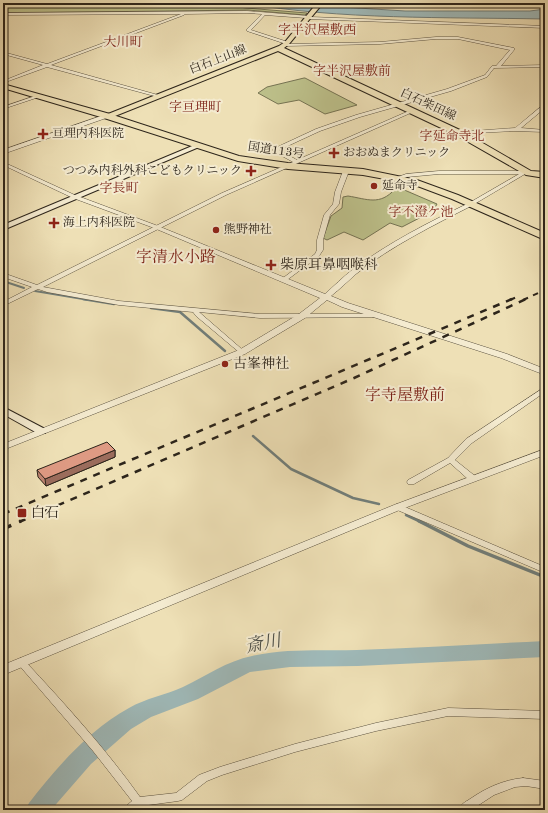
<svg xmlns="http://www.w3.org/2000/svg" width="548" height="813" font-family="'Old Standard TT','Noto Serif JP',serif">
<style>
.green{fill:#bdc18b;stroke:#757353}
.water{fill:#9fbaba;stroke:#717e7a}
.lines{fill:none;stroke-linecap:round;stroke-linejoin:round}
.stream-far2{stroke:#717e7a;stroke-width:2}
.stream-far1{stroke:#717e7a;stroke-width:2.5}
.stream{stroke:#717e7a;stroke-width:3.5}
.river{fill:#9fbaba;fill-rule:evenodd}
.minor-casing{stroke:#5d5442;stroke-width:1}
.tertiary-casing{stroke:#5d5442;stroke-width:1}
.secondary-casing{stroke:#2d251b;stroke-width:2}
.primary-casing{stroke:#2d251b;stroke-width:2}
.trunk-casing{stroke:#2d251b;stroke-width:2}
.minor{fill:#f4ebd0;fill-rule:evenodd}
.tertiary{fill:#f4ebd0;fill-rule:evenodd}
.secondary{fill:#f4ebd0;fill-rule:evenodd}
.primary{fill:#eee0b6;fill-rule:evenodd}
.trunk{fill:#eee0b6;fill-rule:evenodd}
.rail-far2{stroke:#2d251b;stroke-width:2;stroke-dasharray:5.5 5.5;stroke-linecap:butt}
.rail-far1{stroke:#2d251b;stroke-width:2.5;stroke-dasharray:7 7;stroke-linecap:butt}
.rail{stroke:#2d251b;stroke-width:3.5;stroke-dasharray:9 9;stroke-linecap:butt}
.wall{fill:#bf8471;stroke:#2d251b}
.shaded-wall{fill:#9b6c5c;stroke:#2d251b}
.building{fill:#de9a83;stroke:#2d251b}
.poi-dot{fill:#8f2418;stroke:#f4ebd0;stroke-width:1.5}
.labels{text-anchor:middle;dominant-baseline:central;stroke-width:4;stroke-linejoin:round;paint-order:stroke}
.far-street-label{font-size:12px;fill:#2d251b;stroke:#f4ebd0}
.far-poi-label{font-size:12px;fill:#2d251b;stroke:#f4ebd0;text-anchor:start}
.far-quarter-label{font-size:13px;fill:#7a1f14;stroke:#f4ebd0}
.far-neighbourhood-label{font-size:13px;fill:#7a1f14;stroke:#f4ebd0}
.poi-label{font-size:14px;fill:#2d251b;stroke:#f4ebd0;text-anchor:start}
.quarter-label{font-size:16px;fill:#7a1f14;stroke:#f4ebd0}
.near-water-label{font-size:18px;font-style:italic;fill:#4f524b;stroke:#f4ebd0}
</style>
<rect width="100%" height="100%" fill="#eee0b6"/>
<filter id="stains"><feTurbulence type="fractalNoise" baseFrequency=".005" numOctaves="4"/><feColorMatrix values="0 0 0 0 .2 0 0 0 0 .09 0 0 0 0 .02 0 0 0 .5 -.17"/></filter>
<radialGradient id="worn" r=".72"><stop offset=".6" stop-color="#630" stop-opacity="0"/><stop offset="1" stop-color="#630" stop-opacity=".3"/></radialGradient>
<g class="green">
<path d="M3,3H210L246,8L307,13L305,15L248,10L3,13Z"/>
<path d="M304,78H305L357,105L325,114L299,100L278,104L258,93L267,87Z"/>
<path d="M395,186L437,204L433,211L402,227L390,223L363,240L344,232L327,240L323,238L331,216L342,208L343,197L348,196C367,199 380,206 395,189L393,187Z"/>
</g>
<path class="water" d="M243,3H279L405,11H530L545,9V19C444,17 342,20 243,3Z"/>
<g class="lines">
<g class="stream-far2">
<path d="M3,281L24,288"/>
<path d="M35,291L89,300"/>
</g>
<g class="stream-far1">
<path d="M83,299L114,304"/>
<path d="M151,308L180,312L225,351"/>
<path d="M253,436L291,469L353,498L379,504"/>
<path d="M406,515L421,522"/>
</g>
<path class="stream" d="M419,521L468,546L545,577"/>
<path class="river" d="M545,641V657L358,666L290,667L250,672L198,699L151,717L131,729L91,764L51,810H25L29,803C57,767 89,730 129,708C146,698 166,695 183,687C206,676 227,661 252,656C286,648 322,651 357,650C420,648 482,644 545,641Z"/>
<g class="minor-casing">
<g id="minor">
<path d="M247,11L309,16L311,17L545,26V28L308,19L306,18L265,15L251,30L288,42V44L380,42L436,37H458L514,48V50L501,66L545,65V67L494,68L487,77L451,91L360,117L320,131L279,150L297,160L411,110L415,111L226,195L43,287L119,301L260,314H378L381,316L380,317L260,318L199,312L244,351L245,352L242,354L240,353L196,316L193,312L119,305L47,292L38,289L3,306V302L32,287L3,277V273L37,285L222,193L293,162L273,151V149L316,129L356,115L447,89L485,75L492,66H496L510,50L458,39H436L380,44L285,46L283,45L286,44L247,31V29L262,14L247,13L185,14L184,15L51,65L158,95V97L47,67L3,83V81L43,65L3,54V52L47,64L181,14L3,15V13Z"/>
<path d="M38,95L42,96L3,109V107Z"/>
<path d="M543,105H545V108L521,128L545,130V132L513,131L459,134L457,133L459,132L515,128Z"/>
<path d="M3,162L77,196L78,197L77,198H73L3,165Z"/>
<path d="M346,169L349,171L341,192L339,204L330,215L323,240V250L319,256L287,280H283V278L315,254L317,250V240L324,215L333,204L335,192L343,171Z"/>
<path d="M439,171H529L532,173L529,175L525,174L471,206L468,204L469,203L519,174H439L407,177L398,180L395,178L406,174Z"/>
<path d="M545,387V392L472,443L455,460L475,476L476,478L475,480H469L450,463L414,484H408L407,482L408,480L448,458L466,439Z"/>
<path d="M398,504L545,567V573L395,509L394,507L395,505Z"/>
<path d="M21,658L24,660C65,704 105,748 140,797L176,793L199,775L220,767L295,744L376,723L448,708L545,711V719L448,716L376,731L295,752L222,775L207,781L182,800L178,801L141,806L136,810H124L125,807L132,801L93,751L18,664L16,662L18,660Z"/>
<path d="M523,778L545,781V789L526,786L515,787L494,795L471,810H458C460,805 465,802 470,799C486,788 503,780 523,778Z"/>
</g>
</g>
<g class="tertiary-casing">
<g id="tertiary">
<path d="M107,114L110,116L109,117L3,154V150Z"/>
<path d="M75,195L158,226L325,294C334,286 343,277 352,270C388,243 429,222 469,203H473V205C434,225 391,246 356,274C348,281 340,289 331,296L348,303L507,354L545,369V375L501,358L342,307L327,300L305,318L245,354L3,450V444L239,350L299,314L320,298L154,228L73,198V196Z"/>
<path d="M545,449V455L402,509L3,675V665L394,505Z"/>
</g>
</g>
<g class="secondary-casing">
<g id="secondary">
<path d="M197,144L200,146L199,147L3,230V225Z"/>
<path d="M3,407L45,429L46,431L45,433H37L3,414Z"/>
</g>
</g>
<g class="primary-casing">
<path id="primary" d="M317,3H323L289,44L284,48L462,131L531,171L545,172V178L526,175L456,135L278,51L110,118L103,116L279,46L285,42Z"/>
</g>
<g class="trunk-casing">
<path id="trunk" d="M3,84L110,114L239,156L288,163L363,169L417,180L458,195L545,233V240L452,199L412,184L363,175L288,169L238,161L104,118L3,88Z"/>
</g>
<use href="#minor" class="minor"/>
<use href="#tertiary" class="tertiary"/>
<use href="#secondary" class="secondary"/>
<use href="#primary" class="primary"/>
<use href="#trunk" class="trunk"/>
<g class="rail-far2">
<path d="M510,300L519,296"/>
<path d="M523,300L545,290"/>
</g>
<g class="rail-far1">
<path d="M3,514L512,299"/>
<path d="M19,522L354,378L526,299"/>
</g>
<path class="rail" d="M3,529L21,521"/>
</g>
<path class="wall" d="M115,450V457L46,486L38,477L37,470Z"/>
<path class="shaded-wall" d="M115,450V457L46,486L45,479Z"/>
<path class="building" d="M107,442L115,450L45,479L37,470Z"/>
<g class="poi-dot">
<path d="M41 128h4v4h4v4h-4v4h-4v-4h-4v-4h4z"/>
<path d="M332 147h4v4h4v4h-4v4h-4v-4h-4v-4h4z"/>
<path d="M249 165h4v4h4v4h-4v4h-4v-4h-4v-4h4z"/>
<circle cx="374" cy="186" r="4"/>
<path d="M52 217h4v4h4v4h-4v4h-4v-4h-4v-4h4z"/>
<circle cx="216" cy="230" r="4"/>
<path d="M269 259h4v4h4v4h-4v4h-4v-4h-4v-4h4z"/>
<circle cx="225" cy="364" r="4"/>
<rect x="17" y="508" width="10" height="10" rx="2"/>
</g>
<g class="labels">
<g class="far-street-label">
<text transform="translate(218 60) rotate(-21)">白石上山線</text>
<text transform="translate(428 105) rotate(25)">白石柴田線</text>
<text transform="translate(276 151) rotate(8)">国道113号</text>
</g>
<g class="far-poi-label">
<text x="52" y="134">亘理内科医院</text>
<text x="343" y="153">おおぬまクリニック</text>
<text x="242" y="171" text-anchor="end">つつみ内科外科こどもクリニック</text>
<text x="382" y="186">延命寺</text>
<text x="63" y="223">海上内科医院</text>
<text x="224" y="230">熊野神社</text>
</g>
<g class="far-quarter-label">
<text x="317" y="30">字半沢屋敷西</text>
<text x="352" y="71">字半沢屋敷前</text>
<text x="195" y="107">字亘理町</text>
<text x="452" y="136">字延命寺北</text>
<text x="119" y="188">字長町</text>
<text x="421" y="212">字不澄ケ池</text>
</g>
<g class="far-neighbourhood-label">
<text x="123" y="42">大川町</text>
</g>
<g class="poi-label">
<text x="280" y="265">柴原耳鼻咽喉科</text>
<text x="233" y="364">古峯神社</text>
<text x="31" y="513">白石</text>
</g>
<g class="quarter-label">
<text x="176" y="258">字清水小路</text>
<text x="405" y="396">字寺屋敷前</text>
</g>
<g class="near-water-label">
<text transform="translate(263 644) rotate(-11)">斎川</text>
</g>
</g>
<rect width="548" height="813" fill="none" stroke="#eee0b6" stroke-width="16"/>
<rect x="4" y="4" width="540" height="805" fill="none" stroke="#2d251b" stroke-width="2"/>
<rect x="8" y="8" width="532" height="797" fill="none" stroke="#2d251b"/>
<rect width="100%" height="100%" filter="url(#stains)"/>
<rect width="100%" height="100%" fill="url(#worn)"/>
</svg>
